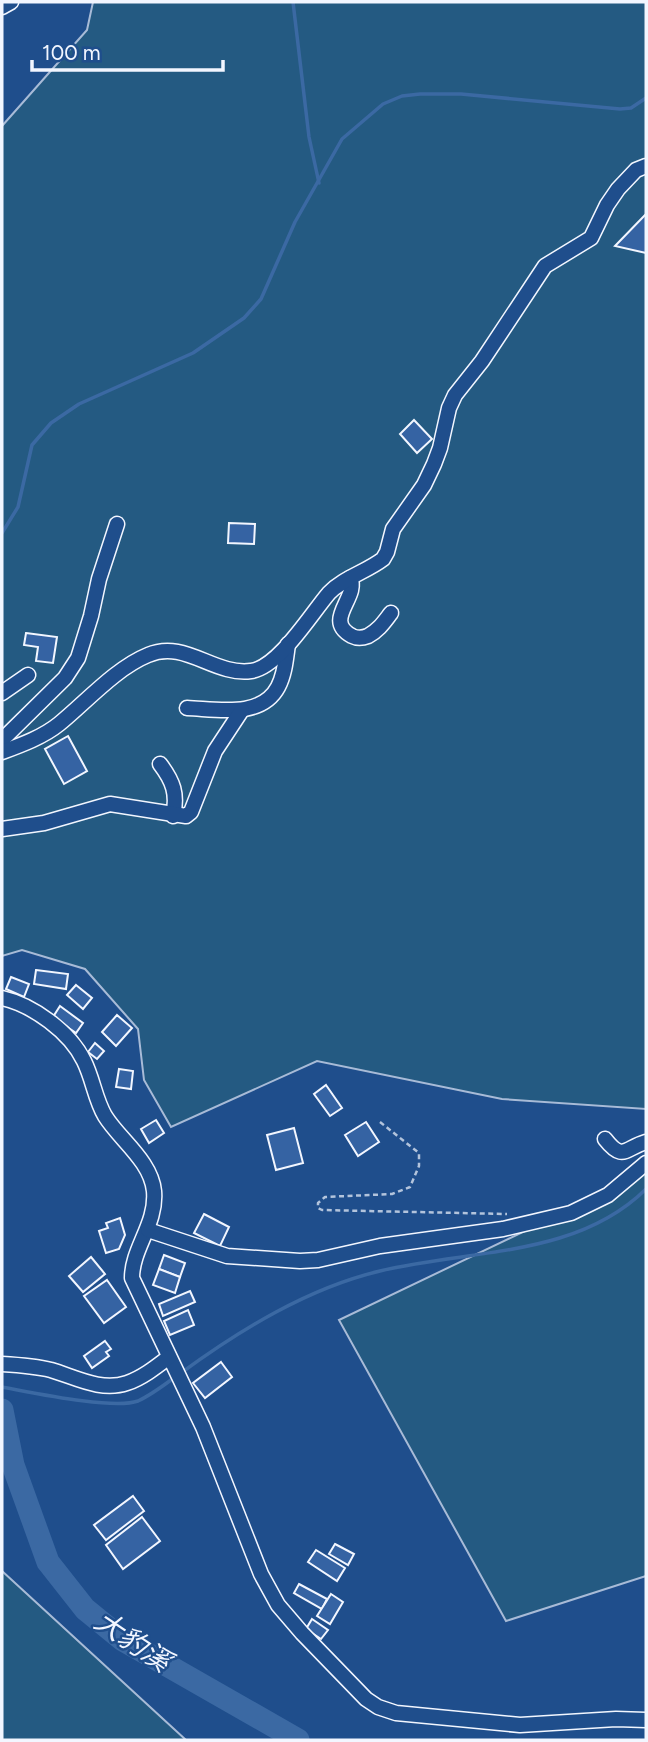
<svg xmlns="http://www.w3.org/2000/svg" width="648" height="1742" font-family="Figtree,'Noto Sans TC',sans-serif">
<style>
.green{fill:#245a82;stroke:#a8bbd7;stroke-width:2}
.lines{fill:none;stroke-linecap:round;stroke-linejoin:round}
.stream{stroke:#3b69a3;stroke-width:3.5}
.river{stroke:#3b69a3;stroke-width:23}
.building{fill:#3563a3;stroke:#f2f6ff;stroke-width:2}
.minor-casing{stroke:#f2f6ff;stroke-width:17}
.path{stroke:#b3c4dc;stroke-width:2.5;stroke-dasharray:5 3.5;stroke-linecap:butt}
.minor{stroke:#1f4e8c;stroke-width:14}
.labels{text-anchor:middle;dominant-baseline:central;stroke-width:5;stroke-linejoin:round;paint-order:stroke}
.water-label{font-size:28px;font-style:italic;fill:#f2f6ff;stroke:#1f4e8c}
</style>
<rect width="100%" height="100%" fill="#1f4e8c"/>
<g class="green">
<path d="M93,2H646V1109L502,1099L317,1061L171,1127L144,1080L138,1029L85,969L22,950L2,956V126L87,30Z"/>
<path d="M646,1173V1576L506,1621L339,1320Z"/>
<path d="M2,1571L186,1740H2Z"/>
</g>
<g class="lines">
<g class="stream">
<path d="M293,2L309,137L319,183"/>
<path d="M2,533L18,507L32,445L51,423L79,404L193,353L244,318L261,299L295,222L342,139L383,104L402,96L420,94H461L620,109L631,108L646,98"/>
<path d="M181,1373C240,1330 308,1288 380,1271C470,1249 576,1258 646,1189"/>
<path d="M2,1387C30,1392 113,1410 138,1401C151,1395 163,1386 175,1377"/>
</g>
<path class="river" d="M2,1410L13,1465L48,1562L85,1609L123,1640L298,1740"/>
</g>
<g class="building">
<path d="M646,214V253L615,246Z"/>
<path d="M414,420L432,439L417,453L400,434Z"/>
<path d="M229,523L255,524L254,544L228,543Z"/>
<path d="M26,633L57,637L53,663L36,661L38,647L24,645Z"/>
<path d="M68,736L87,771L64,784L45,749Z"/>
<path d="M36,970L68,974L66,989L34,984Z"/>
<path d="M11,977L29,984L24,997L6,989Z"/>
<path d="M76,985L92,998L83,1009L67,995Z"/>
<path d="M60,1006L83,1023L76,1033L53,1017Z"/>
<path d="M117,1015L132,1028L116,1046L102,1032Z"/>
<path d="M95,1043L104,1051L97,1059L88,1052Z"/>
<path d="M119,1069L133,1071L131,1089L116,1087Z"/>
<path d="M326,1085L342,1108L330,1116L314,1094Z"/>
<path d="M156,1120L164,1133L149,1143L141,1129Z"/>
<path d="M366,1122L379,1142L358,1156L345,1135Z"/>
<path d="M294,1128L303,1163L276,1170L267,1135Z"/>
<path d="M204,1214L229,1227L220,1246L194,1233Z"/>
<path d="M120,1218L125,1235L119,1249L106,1253L99,1231L108,1228L106,1223Z"/>
<path d="M164,1255L185,1263L180,1277L159,1269Z"/>
<path d="M91,1257L105,1274L83,1292L69,1276Z"/>
<path d="M159,1269L180,1277L175,1293L153,1285Z"/>
<path d="M107,1280L126,1307L104,1323L84,1296Z"/>
<path d="M190,1291L195,1302L163,1316L159,1304Z"/>
<path d="M188,1310L194,1325L170,1335L164,1321Z"/>
<path d="M105,1341L111,1349L106,1352L109,1356L92,1368L84,1356Z"/>
<path d="M221,1362L232,1377L205,1398L193,1383Z"/>
<path d="M133,1496L144,1511L106,1540L94,1525Z"/>
<path d="M142,1517L160,1541L123,1569L106,1545Z"/>
<path d="M335,1544L354,1554L348,1565L329,1554Z"/>
<path d="M316,1550L345,1568L337,1581L308,1562Z"/>
<path d="M299,1584L327,1599L322,1609L294,1593Z"/>
<path d="M331,1594L343,1602L330,1624L317,1616Z"/>
<path d="M312,1619L328,1630L321,1639L306,1629Z"/>
</g>
<g class="lines">
<g class="minor-casing">
<g id="minor">
<path d="M2,7L11,2"/>
<path d="M350,578C360,597 322,620 352,636C358,639 363,638 368,636C379,630 384,622 391,613"/>
<path d="M2,693L28,675"/>
<path d="M187,708C216,709 261,719 278,687C285,674 286,658 288,644"/>
<path d="M2,740L65,678L78,658L91,616L99,579L117,524"/>
<path d="M2,752C21,745 43,737 59,724C86,702 116,668 148,655C185,639 214,676 251,671C278,668 311,614 329,593C343,578 366,572 383,559L387,552L393,529L424,485L434,464L440,448L449,408L455,395L482,361L545,266L591,238L607,205L618,189L636,170L646,166"/>
<path d="M160,764C173,781 178,794 173,816"/>
<path d="M2,829L44,823L110,804L186,816L191,812L215,751L242,710"/>
<path d="M2,998C33,1005 70,1032 84,1061C93,1079 95,1099 105,1116C120,1140 151,1161 154,1191C157,1224 132,1248 132,1278L203,1427L261,1574L278,1605L302,1633L366,1699L378,1707L396,1713L520,1725L616,1719L646,1720"/>
<path d="M605,1139C623,1162 625,1148 646,1142"/>
<path d="M148,1230L227,1256L300,1261L318,1260L380,1246L503,1229L571,1213L608,1195L646,1163"/>
<path d="M2,1364C19,1365 35,1366 51,1370C75,1377 101,1392 127,1383C142,1378 156,1367 169,1357"/>
</g>
</g>
<path class="path" d="M380,1122L419,1153V1166L410,1187L392,1194L325,1197L318,1203V1208L322,1210L507,1214"/>
<use href="#minor" class="minor"/>
</g>
<g class="labels">
<g class="water-label">
<text transform="translate(133 1641) rotate(34)">大豹溪</text>
</g>
</g>
<rect width="648" height="1742" fill="none" stroke="#f2f6ff" stroke-width="7"/>
<path d="M32 60v10h191v-10" fill="none" stroke="#f2f6ff" stroke-width="3.5"/>
<text x="42" y="60" font-size="21" fill="#f2f6ff" stroke="#1f4e8c" stroke-width="5" paint-order="stroke">100 m</text>
</svg>
